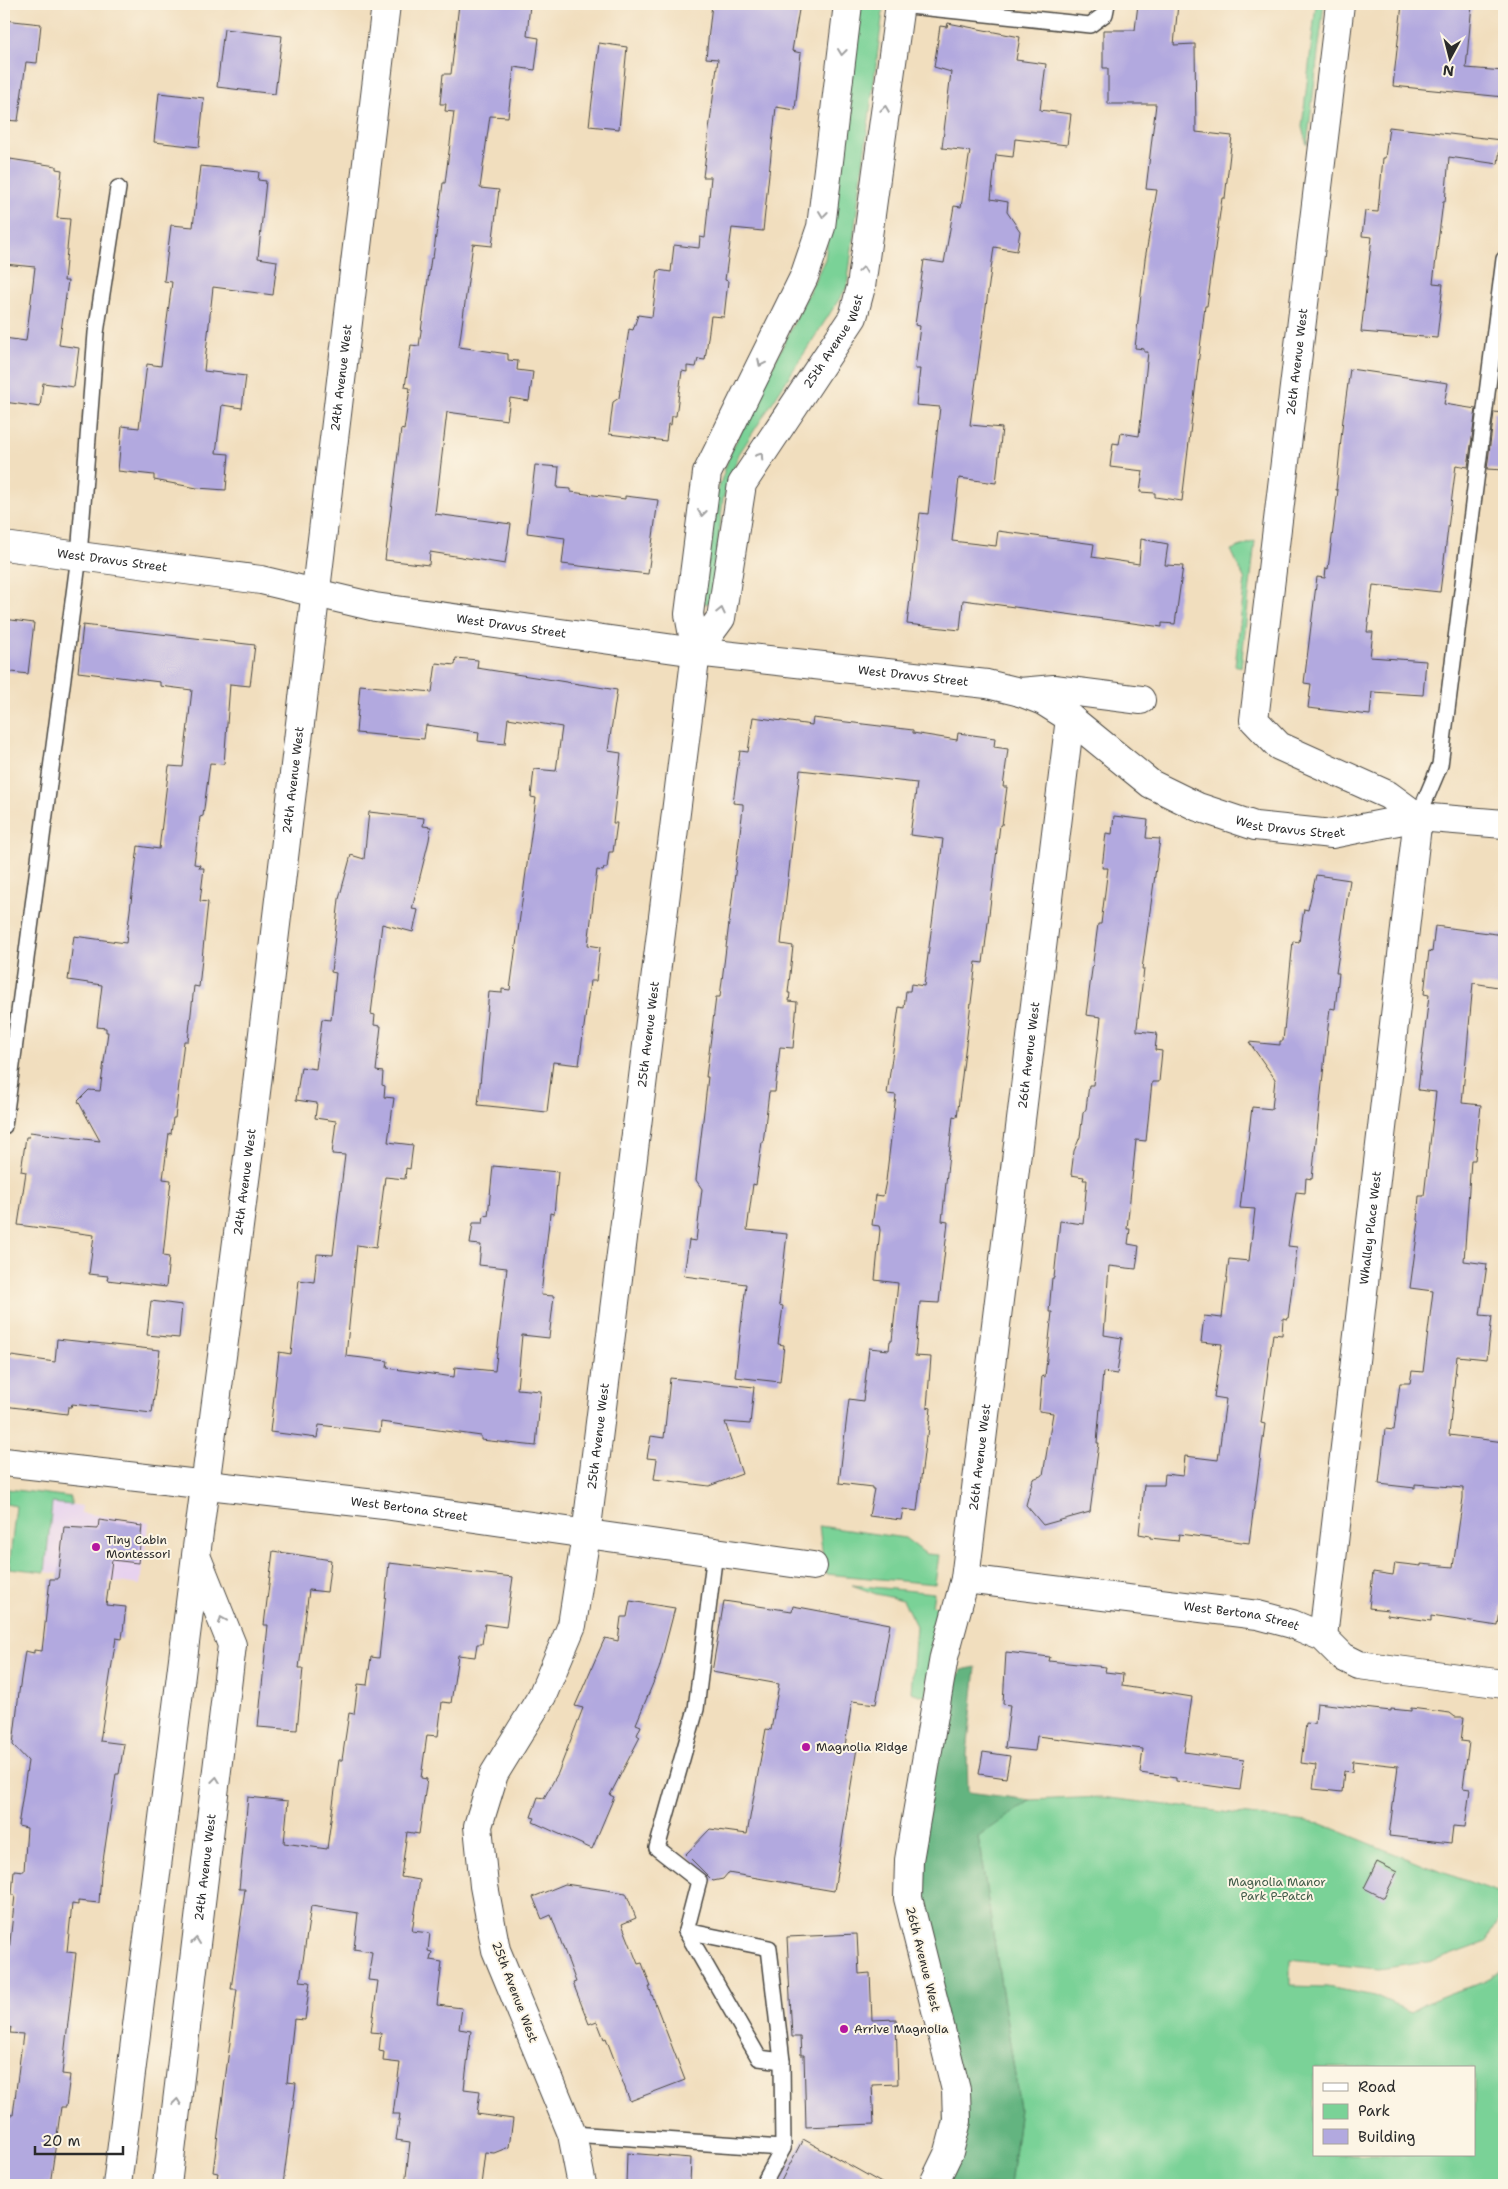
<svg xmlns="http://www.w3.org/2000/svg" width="1508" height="2189" font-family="'Shantell Sans',sans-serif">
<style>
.built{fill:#e7d2ef}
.green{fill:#7ad297;stroke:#527e61;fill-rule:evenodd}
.forest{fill:#63b480;stroke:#477056}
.building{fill:#b2a9df}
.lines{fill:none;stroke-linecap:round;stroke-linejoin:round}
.service-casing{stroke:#494641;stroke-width:18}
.minor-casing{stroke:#494641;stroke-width:30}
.tertiary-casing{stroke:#494641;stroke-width:30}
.service{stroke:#fff;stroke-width:15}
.minor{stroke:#fff;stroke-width:28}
.tertiary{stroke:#fff;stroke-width:28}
.oneway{stroke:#a0a0a0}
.poi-dot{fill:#b5179e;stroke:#fcf5e5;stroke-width:2}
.labels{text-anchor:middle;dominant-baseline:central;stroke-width:4;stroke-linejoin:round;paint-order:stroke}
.street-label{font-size:12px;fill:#2b2b2b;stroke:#fcf5e5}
.poi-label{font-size:12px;fill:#2b2b2b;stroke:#fcf5e5;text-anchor:start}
.park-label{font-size:12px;fill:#435d4b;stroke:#fcf5e5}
</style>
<rect width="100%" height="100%" fill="#fcf5e5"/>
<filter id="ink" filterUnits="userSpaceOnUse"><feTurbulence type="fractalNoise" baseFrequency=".02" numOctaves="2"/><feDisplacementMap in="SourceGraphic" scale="10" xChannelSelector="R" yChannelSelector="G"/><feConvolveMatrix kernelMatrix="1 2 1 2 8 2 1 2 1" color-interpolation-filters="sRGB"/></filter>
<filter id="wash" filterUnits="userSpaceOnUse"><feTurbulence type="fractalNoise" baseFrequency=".0096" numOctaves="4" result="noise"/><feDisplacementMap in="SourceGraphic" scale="20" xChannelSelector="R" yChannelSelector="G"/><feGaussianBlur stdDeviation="1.12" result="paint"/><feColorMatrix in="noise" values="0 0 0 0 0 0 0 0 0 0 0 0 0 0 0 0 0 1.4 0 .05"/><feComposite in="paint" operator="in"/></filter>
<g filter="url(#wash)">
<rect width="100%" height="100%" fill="#f1debe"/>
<path class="built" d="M52,1502L82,1506L81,1513L149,1522L140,1585L45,1572Z"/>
<g class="green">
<path d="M859,4H884L847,287L739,454L723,499L712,601L706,604L700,598L713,505L730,454L825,259Z"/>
<path d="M1316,4H1324L1307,145L1302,127Z"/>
<path d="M1255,541L1241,667L1235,666L1245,580L1231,550Z"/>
<path d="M8,1489L71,1497V1505L52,1503L45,1572L9,1568L16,1506L6,1504Z"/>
<path d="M819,1526L905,1538L926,1554L939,1555L935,1584L825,1574Z"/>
<path d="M852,1585L934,1593L932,1605L939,1607L926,1697L911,1692L916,1626L903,1600L876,1594Z"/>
<path d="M1101,1797L1322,1824L1425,1866L1503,1894L1500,1917L1486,1942L1434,1961L1378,1969L1290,1960V1986L1327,1987L1375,1996L1411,2012C1421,2006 1432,2000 1443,1996C1463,1987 1489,1985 1504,1968V2185H1010L1020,2108L978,1836L1031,1800ZM1314,2068H1474V2155H1314Z"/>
</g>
<path class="forest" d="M976,1667L967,1754L968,1792L1031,1800L978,1837L1020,2108L1010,2185H927L939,2151L948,2090L907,1877L934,1730L961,1670Z"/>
<g id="blocks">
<g class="building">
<path d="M459,4H530L527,36L539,38L535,70L514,67L508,117L490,116L480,188L499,190L492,246L473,244L459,347L508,354V360L518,361L517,370L533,372L529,401L510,398L507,420L447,412L435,514L511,524L505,564L430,552L429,565L385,560L401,429L404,430L410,388L405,387L411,345L419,346L431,258H433L443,183H445L454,112L445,111L446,104H440L443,74H451Z"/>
<path d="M712,4H800L792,51L801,53L795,110L776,107L763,231L732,228L725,280L728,281L724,317L711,316L705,360L698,359L696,367L687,366V372L682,371L676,416H672L671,425L668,424L666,441L609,434L613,402L619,398L629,329L633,330L638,315L652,317L658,270L671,272L674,245L699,248L700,237L705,238L711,177H703L718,59L706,58Z"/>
<path d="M1138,4H1178L1174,45L1195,44L1196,132L1232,136L1225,198H1222L1207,306H1205L1182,501L1155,497V493L1140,492L1143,471L1110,467L1113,443L1119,444L1121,433L1139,436L1148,352H1144V349L1135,348L1145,259L1157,190L1146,189L1156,104H1108V68H1103V30H1135Z"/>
<path d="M1402,4H1472L1466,68L1504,71V97L1393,86Z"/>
<path d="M4,20L41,24L37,63L26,62L18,121L4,120Z"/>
<path d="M948,23L1020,37L1016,60L1046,64L1040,110L1071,114L1067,145L1015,139L1013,157L996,155L991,199L1008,202L1007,212L1020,231L1017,251L994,247L970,425L1002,428L996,483L959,478L952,541L996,546L998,531L1094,544L1092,557L1139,564L1141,539L1168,544L1165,565L1183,566L1175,624L1162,623V627L963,600L960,630L907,624L920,513L928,514L940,407L916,405L920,369H915L920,326L915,325L924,260L944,263L954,206L961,207L970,151L942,148L951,72L934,67L940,26L947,27Z"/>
<path d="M224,29L282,36L275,94L217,87Z"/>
<path d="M599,43L627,47L619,129L589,126Z"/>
<path d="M159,93L204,98L199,147L154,142Z"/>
<path d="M1389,127L1501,140L1498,164L1449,157L1445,202H1443L1433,283L1443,284L1437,338L1361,332L1372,237L1362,236L1365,211L1378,212L1383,158H1385Z"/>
<path d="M10,159L56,166V169L62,170L57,218L70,219L64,281H68L59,345L79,348L74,387L43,383L40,407L4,402V338L26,341L35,267L4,264V208H5Z"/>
<path d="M200,166L259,172L258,180L266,181L258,258L277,261L273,295L213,287L204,371L246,376L242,408L222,405L216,453L229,454L226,490L197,488L154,480V475L118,471L122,426L139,428L147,364L161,366L172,282L164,281L171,225L193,227Z"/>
<path d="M1350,369L1448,383L1444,404L1476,409L1468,467L1456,465L1440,592L1373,585L1367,632H1373L1370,657L1426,661L1423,695L1372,692L1370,715L1308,708L1311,684L1304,683L1317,577L1325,578L1326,568L1328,569L1338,490H1336L1343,419Z"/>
<path d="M1494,412L1504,413V470L1487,469Z"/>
<path d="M535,465L559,467L557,488L571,489V492L625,499V496L658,500L648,574L562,564L565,538L527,533Z"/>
<path d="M4,619L34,623L28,674L4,671Z"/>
<path d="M83,625L255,645L250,686L230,684L224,764L210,763L203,816L200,817L194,864L200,865L199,868H204L200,901L208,902L199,987L194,986L188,1041H184L175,1118H173L171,1134L169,1133L163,1179L171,1180L163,1256L169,1257L166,1287L107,1280L108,1276L89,1274L94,1235L18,1225L26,1172L21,1171L26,1137H29L30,1132L100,1141L78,1101L89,1090L100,1091L108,1032H106V1028L97,1027L102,985L68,980L74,936L126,943L138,846L159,849L169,766L183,767L192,690L160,686V682L78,672Z"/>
<path d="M456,658L478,660L477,668L617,690L608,751L621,753L613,823H617L613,852H609L607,868H604L603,871L597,870L588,945L600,947L596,981H590L579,1065L553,1062L547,1112L478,1105L489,992L502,993V989L510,990L536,798L531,797L534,769L556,771L562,727L508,718L505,744L478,741L479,732L426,725L424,739L356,733L360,685L432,692L436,663L455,665Z"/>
<path d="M753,717L812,725L813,718L913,730V733L957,740L958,733L995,738L994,747L1008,749L1003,787H1007L1002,825H1000L983,963L976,962L957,1117L953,1116L942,1221L948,1222L939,1303L920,1302L915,1356L931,1357L927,1407L931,1408L928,1436H926L917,1511L903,1509L901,1520L869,1516L874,1489H872V1487L839,1483L849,1399L863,1401L869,1348L889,1350L890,1341H892L898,1283L875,1280L880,1230L879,1226L872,1225L876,1195L883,1196L886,1181L896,1095L887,1094L899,1007L904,1008L906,991H910L911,984L924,986L943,839L910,835L917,783L800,770L781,944L793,946L788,993H790L789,1001L797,1002L793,1048L780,1047L775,1092H769L763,1143L762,1142L756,1185L753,1184L747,1230L787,1234L779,1305L783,1306L778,1344L784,1345L780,1382L735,1377L746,1284L684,1276L689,1240L696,1241L702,1189L696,1180L708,1077H706L716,997H720L743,808V804L733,803L740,751L748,752Z"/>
<path d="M369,812L424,818L423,826L431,827L429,840L412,909L418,910L413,932L382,924L371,1014L375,1015L374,1025L381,1026L376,1071L383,1072L382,1085L385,1086L384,1097L394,1098L388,1142L413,1145L410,1169L406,1168L405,1179L385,1177L376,1248L357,1245L346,1356L388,1361L387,1368L454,1377L455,1367L495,1371L507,1268L479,1265L481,1245L470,1244L473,1223H483L484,1215L488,1216L493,1166L558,1172L554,1214L550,1213L541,1295L554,1296L549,1338L522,1335L517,1389L541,1391L536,1446L481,1440V1436L381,1422L380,1432L319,1425L317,1438L270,1432L279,1352L291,1354L299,1280L314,1282L317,1254L333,1255L345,1155L332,1154L336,1121L315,1118L317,1103L296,1100L301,1067L316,1069L322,1019L331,1020L336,973L331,972L339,899L351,855L364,859Z"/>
<path d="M1114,816L1148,820L1146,838L1160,839L1142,969H1144L1137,1027V1031L1157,1033L1155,1050L1162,1051L1159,1082H1152L1146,1141L1136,1140L1127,1229H1130L1128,1244L1139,1246L1136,1269L1109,1266L1104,1335L1122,1338L1117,1374L1103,1372L1097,1443H1099L1090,1512L1043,1525L1026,1505L1033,1479L1043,1475L1053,1413L1039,1411L1042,1376L1045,1377L1052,1312H1049L1052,1278H1054L1060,1221L1083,1224L1087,1180H1083L1084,1177L1071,1175L1074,1151L1080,1137L1083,1113L1086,1109L1089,1085H1093L1101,1017L1086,1015L1098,924H1101L1108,868H1102L1106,833L1112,834Z"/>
<path d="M1316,875L1350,880L1336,973H1339L1335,1009L1330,1008L1312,1179L1306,1178L1305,1193L1296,1192L1288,1246L1297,1247L1288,1319L1283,1318L1282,1335L1273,1334L1261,1423L1265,1424L1249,1543L1179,1534L1178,1541L1150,1538V1536L1139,1534L1144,1485H1164L1165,1474L1183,1476L1185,1456L1218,1460L1226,1399L1214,1397L1222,1344L1201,1342L1204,1316L1222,1318L1229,1259L1249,1261L1255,1209L1240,1208L1252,1107L1272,1109L1275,1079L1249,1042L1280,1045V1041H1283L1293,941L1299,942L1304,909L1308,910Z"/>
<path d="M1435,926L1504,935V988L1473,983L1462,1103L1481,1105L1475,1160H1471L1464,1261L1487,1264L1480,1315L1492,1316L1487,1359L1457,1356L1449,1435L1504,1442V1582L1498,1626L1431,1616V1621L1387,1615L1388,1610L1369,1608L1373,1572L1393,1575L1395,1563L1421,1566V1564L1453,1567L1463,1498V1488L1415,1484V1488L1379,1484L1385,1429L1394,1430L1400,1383H1410L1412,1371L1423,1372L1433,1291L1410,1288L1419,1221L1417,1220L1419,1196H1424L1436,1092L1418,1090L1429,995L1424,994L1429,951L1432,952Z"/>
<path d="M151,1301L182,1305L179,1338L147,1335Z"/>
<path d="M57,1339L160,1350L152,1413L72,1404L71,1407H68L67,1414L4,1406V1355L55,1362Z"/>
<path d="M670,1378L754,1387L750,1424L725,1422L742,1474L709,1486L654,1479L657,1459L647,1458L651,1436L664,1438Z"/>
<path d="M99,1520L142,1526L138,1563L112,1560L106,1605L126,1607L122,1639L116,1638L100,1741L124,1744L119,1774H116L101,1874L99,1903L78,1901V1905L72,1904L67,1952L76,1953L62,2074L70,2075L66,2107H61L50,2185H4V2114L13,2115L23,2034L10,2033L11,2027H4V1980H6L15,1895H12L14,1870L24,1871L27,1828L18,1826L28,1761L13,1745L19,1692L25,1651L34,1653V1650L42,1651L50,1579H58L64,1527L98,1529Z"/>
<path d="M273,1551L331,1560L327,1592L309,1590L299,1668H303L297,1730L258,1727L268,1625H264Z"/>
<path d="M389,1563L513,1577L506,1627L485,1624L482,1644H477L475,1657L458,1655L451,1703L442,1702L438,1736L427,1735L421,1778L427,1779L419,1834L407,1832L401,1877L420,1880L412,1931L430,1933L428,1951L432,1952L430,1960L442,1962L437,2005L462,2008L459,2029L471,2031L464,2089L480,2091L477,2114L513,2119L509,2147L494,2153L485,2152L481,2185H405L410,2142L396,2140L400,2114H393L400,2063L383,2061L384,2052L379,2051L381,2033L371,2032L378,1981L368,1980L372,1952L354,1949L358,1913L311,1906L300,1981L310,1982L305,2020L294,2019L287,2082L296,2083L283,2185H216L218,2173L213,2172L237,1989H231L245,1889H239L248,1797L288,1801L284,1843L327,1849L339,1760H342L349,1713L354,1714L358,1684L367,1685L371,1657L379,1658Z"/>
<path d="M630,1601L675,1608L659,1669L636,1724L641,1726L637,1735L640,1737L610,1795L614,1797L592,1849L533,1822L535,1818L531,1817L538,1797L544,1798L558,1773L583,1708L575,1706L596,1658L605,1638L618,1641L621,1617H627Z"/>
<path d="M724,1601L792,1611L793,1606L890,1624L876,1704L852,1701L845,1746L857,1748L834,1891L728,1873L723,1879L713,1881L686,1854L710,1829L747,1834L766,1729L771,1730L779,1684L712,1672Z"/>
<path d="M1006,1652L1050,1657L1049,1661L1106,1667L1105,1672L1123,1674L1122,1686L1192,1697L1184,1752L1244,1760L1240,1790L1176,1781V1778L1140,1773L1143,1749L1037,1736L1035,1751L1005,1748L1010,1705L1003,1704Z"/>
<path d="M1317,1703L1391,1711V1709L1411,1711V1708L1450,1713L1455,1717H1464L1461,1741L1469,1742L1463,1788L1470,1789L1465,1827L1453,1826L1451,1843L1389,1836L1398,1766L1353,1761L1352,1772L1344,1771L1342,1792L1313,1789L1316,1765L1301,1763L1306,1723L1315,1724Z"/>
<path d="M983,1752L1010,1756L1006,1778L979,1774Z"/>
<path d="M1377,1862L1397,1872L1384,1898L1364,1888Z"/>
<path d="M565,1884L626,1893L636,1918L622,1924L638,1964L642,1963L651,1987H649L685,2080L630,2101L606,2038L604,2039L597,2021L589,2024L573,1983L576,1982L551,1915L542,1919L533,1897Z"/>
<path d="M857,1934L859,1974L870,1973L872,2020L896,2019L898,2084L872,2085L874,2124L806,2127L804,2055H801L800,2037H792L787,1937Z"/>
<path d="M803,2139L885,2185H779Z"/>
<path d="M627,2153L691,2158L690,2185H626Z"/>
</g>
</g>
</g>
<g filter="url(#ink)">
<use href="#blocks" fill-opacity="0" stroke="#494641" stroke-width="1"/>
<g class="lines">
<g class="service-casing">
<g id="service">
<path d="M900,5L1090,25L1105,14L1107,4"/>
<path d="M1418,817L1440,765L1504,259"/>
<path d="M4,1126L79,556L96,333L118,188"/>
<path d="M715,1552L696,1709L657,1848L699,1881L686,1931L759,2058L782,2061L783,2148L763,2185"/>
<path d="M686,1931L769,1948L782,2061"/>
<path d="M572,2134L783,2148"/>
</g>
</g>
<g class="minor-casing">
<g id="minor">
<path id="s1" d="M696,652L721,618L742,484L853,317L861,287L900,4"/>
<path d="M1020,692L1054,689L1141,700"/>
<path id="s2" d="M4,1462L384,1505L813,1566"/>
<path id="s3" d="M965,1579L1258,1615L1292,1624L1323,1637L1343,1657L1359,1665L1504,1684"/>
<path id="s4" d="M1323,1637L1418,817L1388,795L1279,746L1254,720L1340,4"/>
<path id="s5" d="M117,2185L196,1555L250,1142L386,4"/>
<path id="s6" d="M167,2185L232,1645L197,1558"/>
<path id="s7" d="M582,2185L572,2134L496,1950L484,1886L478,1826L494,1774L542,1696L572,1625L586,1535L696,652L689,614L707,473L804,277L821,227L848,4"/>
<path id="s8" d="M933,2185L949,2152L957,2121L956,2090L908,1898L909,1860L944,1657L965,1579L1070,718"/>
</g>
</g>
<g class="tertiary-casing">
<g id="tertiary">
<path id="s9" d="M4,546L261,580L375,607L696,652L987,684L1020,692L1043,701L1070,718L1151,784L1198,807L1255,826L1332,834L1418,817L1504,824"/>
</g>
</g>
<use href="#service" class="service"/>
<use href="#minor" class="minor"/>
<use href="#tertiary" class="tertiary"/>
</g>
<defs><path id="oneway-chevron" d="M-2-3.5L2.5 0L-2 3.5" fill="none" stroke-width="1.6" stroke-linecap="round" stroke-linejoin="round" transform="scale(1.25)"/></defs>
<g class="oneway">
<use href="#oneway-chevron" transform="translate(842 52) rotate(97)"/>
<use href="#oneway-chevron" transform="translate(885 109) rotate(-82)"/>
<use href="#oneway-chevron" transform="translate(823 214) rotate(97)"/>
<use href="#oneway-chevron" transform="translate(863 270) rotate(-82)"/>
<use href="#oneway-chevron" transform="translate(761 363) rotate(116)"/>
<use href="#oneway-chevron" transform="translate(760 456) rotate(-57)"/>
<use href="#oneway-chevron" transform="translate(702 513) rotate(97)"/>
<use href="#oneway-chevron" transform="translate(721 611) rotate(-77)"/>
<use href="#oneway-chevron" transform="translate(222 1620) rotate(-112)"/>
<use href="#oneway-chevron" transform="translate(216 1780) rotate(-83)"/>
<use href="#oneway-chevron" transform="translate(196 1941) rotate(-83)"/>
<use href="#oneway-chevron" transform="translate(177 2102) rotate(-83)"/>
</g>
</g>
<g class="poi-dot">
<circle cx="96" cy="1547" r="5"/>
<circle cx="806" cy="1747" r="5"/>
<circle cx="844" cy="2029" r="5"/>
</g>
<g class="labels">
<g class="street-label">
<text stroke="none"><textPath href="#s1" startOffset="348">25th Avenue West</textPath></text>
<text stroke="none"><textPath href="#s4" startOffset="1379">26th Avenue West</textPath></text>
<text stroke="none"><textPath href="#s5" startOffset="1821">24th Avenue West</textPath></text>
<text stroke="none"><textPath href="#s9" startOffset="109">West Dravus Street</textPath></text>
<text stroke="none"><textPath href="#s9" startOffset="514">West Dravus Street</textPath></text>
<text stroke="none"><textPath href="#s9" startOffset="919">West Dravus Street</textPath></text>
<text stroke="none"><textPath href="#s5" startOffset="1416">24th Avenue West</textPath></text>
<text stroke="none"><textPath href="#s9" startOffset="1336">West Dravus Street</textPath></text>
<text stroke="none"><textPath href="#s7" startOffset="1195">25th Avenue West</textPath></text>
<text stroke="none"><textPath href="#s8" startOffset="1150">26th Avenue West</textPath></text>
<text stroke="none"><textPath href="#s5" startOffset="1011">24th Avenue West</textPath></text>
<text stroke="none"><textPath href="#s4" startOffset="412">Whalley Place West</textPath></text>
<text stroke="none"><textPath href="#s7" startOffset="790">25th Avenue West</textPath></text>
<text stroke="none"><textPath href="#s8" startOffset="745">26th Avenue West</textPath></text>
<text stroke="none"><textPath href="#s2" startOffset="408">West Bertona Street</textPath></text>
<text stroke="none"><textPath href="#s3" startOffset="279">West Bertona Street</textPath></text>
<text stroke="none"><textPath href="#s6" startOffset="320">24th Avenue West</textPath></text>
<text transform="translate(923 1959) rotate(76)">26th Avenue West</text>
<text transform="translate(515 1992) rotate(69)">25th Avenue West</text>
</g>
<g class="poi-label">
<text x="106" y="1540">Tiny Cabin<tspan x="106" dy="14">Montessori</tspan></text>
<text x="816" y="1747">Magnolia Ridge</text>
<text x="854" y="2029">Arrive Magnolia</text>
</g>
<g class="park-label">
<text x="1277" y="1882">Magnolia Manor<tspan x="1277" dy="14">Park P-Patch</tspan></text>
</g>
</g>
<rect width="1508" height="2189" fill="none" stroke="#fcf5e5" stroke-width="20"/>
<rect x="1313" y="2066" width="162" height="90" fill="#fcf5e5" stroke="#a8a49b"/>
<rect x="1323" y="2083" width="25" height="8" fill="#ffffff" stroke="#a8a49b"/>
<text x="1358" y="2092" font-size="15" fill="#2b2b2b">Road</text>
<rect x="1323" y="2104" width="25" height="15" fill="#7ad297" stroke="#a8a49b"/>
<text x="1358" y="2116" font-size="15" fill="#2b2b2b">Park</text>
<rect x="1323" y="2129" width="25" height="15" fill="#b2a9df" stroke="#a8a49b"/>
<text x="1358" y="2142" font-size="15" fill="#2b2b2b">Building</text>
<g transform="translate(1450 58) rotate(187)" stroke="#fcf5e5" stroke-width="4" paint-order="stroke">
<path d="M0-4L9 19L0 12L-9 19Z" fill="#2b2b2b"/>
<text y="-8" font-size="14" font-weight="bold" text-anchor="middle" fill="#2b2b2b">N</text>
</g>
<path d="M35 2146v8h88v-8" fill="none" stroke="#2b2b2b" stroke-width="2.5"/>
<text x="42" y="2146" font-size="15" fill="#2b2b2b" stroke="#fcf5e5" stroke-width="4" paint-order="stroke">20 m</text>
</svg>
